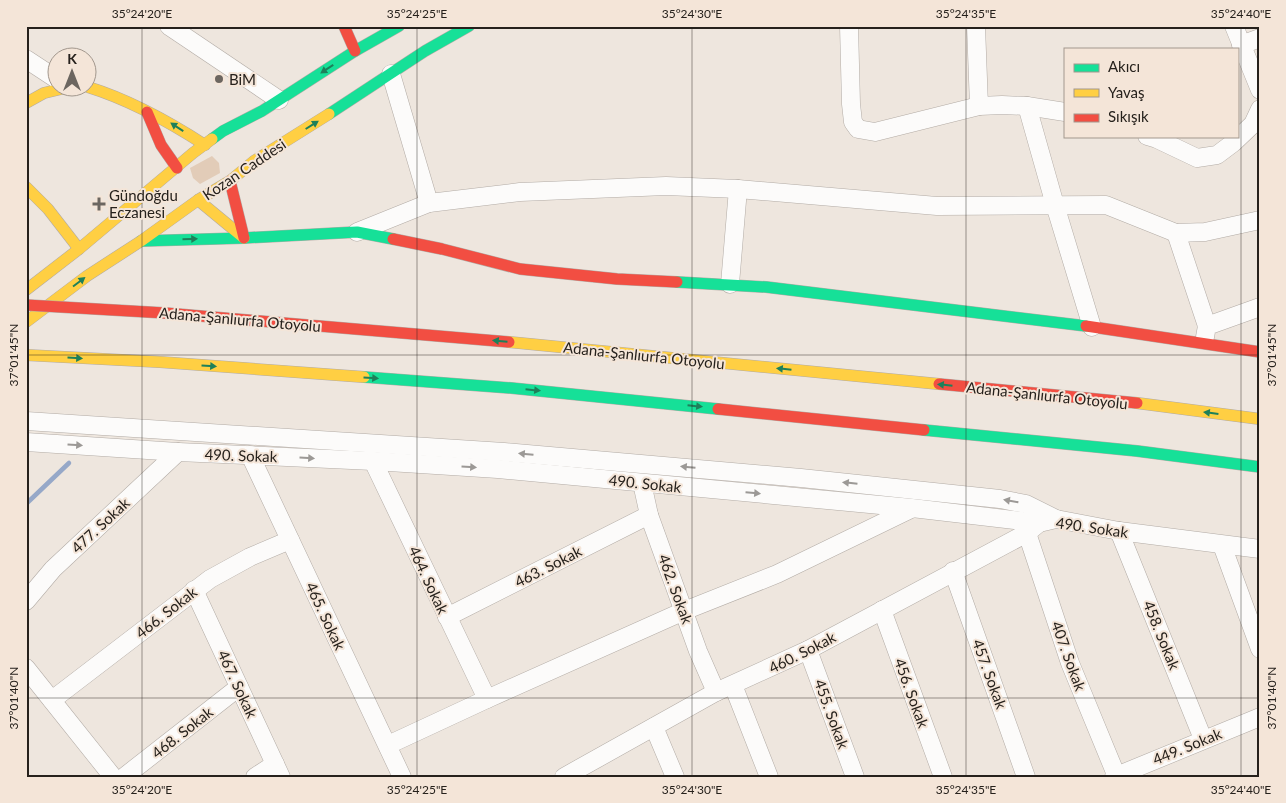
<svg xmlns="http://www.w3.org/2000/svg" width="1286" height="803" font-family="Lato,sans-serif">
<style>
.green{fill:#e2ccb8}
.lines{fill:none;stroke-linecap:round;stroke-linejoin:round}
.stream{stroke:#96a8c8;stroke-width:4.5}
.street-casing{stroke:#b2aba5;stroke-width:19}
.fast-casing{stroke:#b2aba5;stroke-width:12}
.slow-casing{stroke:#b2aba5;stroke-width:12}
.jam-casing{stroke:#b2aba5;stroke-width:12}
.street{stroke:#fcfbfa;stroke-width:18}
.fast{stroke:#16e098;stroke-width:11}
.slow{stroke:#ffcf43;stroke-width:11}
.jam{stroke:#f24e42;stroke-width:11}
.jam-bridge-casing{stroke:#b2aba5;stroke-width:12;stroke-linecap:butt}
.jam-bridge{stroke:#f24e42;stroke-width:11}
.oneway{fill:#1e805a}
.oneway2{fill:#9c9996}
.ticks{fill:none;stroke:#26211c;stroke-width:1;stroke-opacity:0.45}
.poi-dot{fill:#6c6660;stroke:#f4e5d8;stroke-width:2}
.labels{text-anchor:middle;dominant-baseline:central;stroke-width:4;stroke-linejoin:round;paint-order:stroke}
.poi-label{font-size:15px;fill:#26211c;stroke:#f4e5d8;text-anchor:start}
.street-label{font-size:15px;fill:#26211c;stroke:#f4e5d8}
.neatline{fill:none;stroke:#26211c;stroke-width:2}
.ticks-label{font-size:12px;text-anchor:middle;fill:#26211c}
</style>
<rect width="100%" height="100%" fill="#eee6de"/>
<path class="green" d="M212,156L219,163L220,173L200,184L193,178L190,168Z"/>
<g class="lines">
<path class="stream" d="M26,504L69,463"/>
<g class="street-casing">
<g id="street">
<path d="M169,26L279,100"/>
<path d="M849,26L851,104L853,122L858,129L875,132L979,106L1002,105L1027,106L1065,112"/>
<path d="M976,26L979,106"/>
<path d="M1234,26L1260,90"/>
<path d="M1241,45L1260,38"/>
<path d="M26,59L58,80"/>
<path d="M391,74L429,203"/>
<path d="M1027,106L1055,205L1092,327"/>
<path d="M1147,136L1157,139L1197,158L1217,155L1233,143L1253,124L1260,109"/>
<path d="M357,232L429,203L520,192L666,186L738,189L937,206L1106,205L1176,233L1205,232L1260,220"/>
<path d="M1176,233L1207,326"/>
<path d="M730,284L738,189"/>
<path d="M1205,337L1207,326L1260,307"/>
<path d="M26,421L504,452L801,478L1000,499L1026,504L1056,519"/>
<path d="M26,442L178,452L373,461L498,469L912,508L1039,523L1056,519L1119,531L1260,549"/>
<path d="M250,455L402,777"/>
<path d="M373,461L487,699"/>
<path d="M642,483L649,515L698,651L716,692"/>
<path d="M1119,531L1203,739"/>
<path d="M1027,533L1070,663L1117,777"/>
<path d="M1222,545L1260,649"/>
<path d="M953,571L1026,777"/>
<path d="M194,590L281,777"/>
<path d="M26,601L53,569L178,452"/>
<path d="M882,610L943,777"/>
<path d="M447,617L649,515"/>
<path d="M808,650L855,777"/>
<path d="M26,668L113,777"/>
<path d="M733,685L769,777"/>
<path d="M52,700L210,579L250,557L290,540"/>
<path d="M654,727L675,777"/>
<path d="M388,745L487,699L684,611L777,574L911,509"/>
<path d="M124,777L239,687"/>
<path d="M255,777L275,764"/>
<path d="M564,777L716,692L808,650L1027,533L1039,523"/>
<path d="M1114,777L1260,717"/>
</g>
</g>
<g class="fast-casing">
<g id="fast">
<path d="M329,114L425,51L469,26"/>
<path d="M212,139L223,131L262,111L355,51L399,26"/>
<path d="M141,241L244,238L357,232L393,239"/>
<path d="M677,282L766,287L1086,326"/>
<path d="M364,377L511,388L718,409"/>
<path d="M924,430L1137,451L1260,467"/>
</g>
</g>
<g class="slow-casing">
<g id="slow">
<path d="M88,87C130,100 168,121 205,145"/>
<path d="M26,103L44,93L65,88"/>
<path d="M26,187L48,209L79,249"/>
<path d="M198,200L244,238"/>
<path d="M26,290L79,249L193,153L212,139"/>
<path d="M26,322L87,276L141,241L198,200L230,181L254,161L329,114"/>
<path d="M509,342L939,384"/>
<path d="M26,355L160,362L364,377"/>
<path d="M1137,403L1260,419"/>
</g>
</g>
<g class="jam-casing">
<g id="jam">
<path d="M344,26L355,51"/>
<path d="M147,112L161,145L177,168"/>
<path d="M230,181L244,238"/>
<path d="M393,239L442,249L520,269L617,279L677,282"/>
<path d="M165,313L509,342"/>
<path d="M1086,326L1260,352"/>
<path d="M939,384L1137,403"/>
<path d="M718,409L924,430"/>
</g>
</g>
<use href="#street" class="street"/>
<use href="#fast" class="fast"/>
<use href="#slow" class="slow"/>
<use href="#jam" class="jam"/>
<g class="jam-bridge-casing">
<path id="jam-bridge" d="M26,305L165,313"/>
</g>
<use href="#jam-bridge" class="jam-bridge"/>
</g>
<defs><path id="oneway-solid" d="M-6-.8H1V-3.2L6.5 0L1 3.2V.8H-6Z" transform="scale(1.25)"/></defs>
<g class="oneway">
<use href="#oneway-solid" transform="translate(327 69) rotate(147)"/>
<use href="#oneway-solid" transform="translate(312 125) rotate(-32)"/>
<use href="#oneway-solid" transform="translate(177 127) rotate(-147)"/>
<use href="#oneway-solid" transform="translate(190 239) rotate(-2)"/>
<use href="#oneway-solid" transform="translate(79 282) rotate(-37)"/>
<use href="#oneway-solid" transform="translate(500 341) rotate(-175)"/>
<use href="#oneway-solid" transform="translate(75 358) rotate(3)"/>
<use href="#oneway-solid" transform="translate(209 366) rotate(4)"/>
<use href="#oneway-solid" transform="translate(784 369) rotate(-174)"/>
<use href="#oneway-solid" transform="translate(371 378) rotate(4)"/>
<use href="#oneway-solid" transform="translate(945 385) rotate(-174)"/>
<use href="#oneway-solid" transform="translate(533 390) rotate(6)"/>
<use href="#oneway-solid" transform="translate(695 406) rotate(6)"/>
<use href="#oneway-solid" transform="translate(1211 413) rotate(-173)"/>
</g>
<g class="oneway2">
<use href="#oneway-solid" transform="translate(75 445) rotate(4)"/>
<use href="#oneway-solid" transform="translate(526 454) rotate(-175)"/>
<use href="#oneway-solid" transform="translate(307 458) rotate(3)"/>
<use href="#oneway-solid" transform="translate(469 467) rotate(4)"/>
<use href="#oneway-solid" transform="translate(688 467) rotate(-175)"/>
<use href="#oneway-solid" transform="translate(850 483) rotate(-174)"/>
<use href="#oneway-solid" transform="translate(753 493) rotate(5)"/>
<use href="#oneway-solid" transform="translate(1011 501) rotate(-170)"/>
</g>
<path class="ticks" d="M142,26V777M417,26V777M692,26V777M966,26V777M1241,26V777M26,355H1260M26,698H1260"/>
<g class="poi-dot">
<circle cx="219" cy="79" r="5"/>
<path d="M96.5 196.5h5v5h5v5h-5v5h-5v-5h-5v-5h5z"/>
</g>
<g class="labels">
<g class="poi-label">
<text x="229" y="79">BiM</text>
<text x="109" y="195">Gündoğdu<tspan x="109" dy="17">Eczanesi</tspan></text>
</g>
<g class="street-label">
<text transform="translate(244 169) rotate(-34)">Kozan Caddesi</text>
<text transform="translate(240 319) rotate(5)">Adana-Şanlıurfa Otoyolu</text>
<text transform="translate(644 355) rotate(6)">Adana-Şanlıurfa Otoyolu</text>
<text transform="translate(1047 395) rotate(6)">Adana-Şanlıurfa Otoyolu</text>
<text transform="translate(241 455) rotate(2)">490. Sokak</text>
<text transform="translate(645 483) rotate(6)">490. Sokak</text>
<text transform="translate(100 525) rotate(-43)">477. Sokak</text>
<text transform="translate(1092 527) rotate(8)">490. Sokak</text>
<text transform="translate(548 566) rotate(-27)">463. Sokak</text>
<text transform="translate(429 580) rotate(65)">464. Sokak</text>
<text transform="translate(676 589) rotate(70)">462. Sokak</text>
<text transform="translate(166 612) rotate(-38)">466. Sokak</text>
<text transform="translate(326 616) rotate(65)">465. Sokak</text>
<text transform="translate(1162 635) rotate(68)">458. Sokak</text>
<text transform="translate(802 652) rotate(-27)">460. Sokak</text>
<text transform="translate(1069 656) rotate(70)">407. Sokak</text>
<text transform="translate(990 674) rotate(70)">457. Sokak</text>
<text transform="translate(238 684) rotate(65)">467. Sokak</text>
<text transform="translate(912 693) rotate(70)">456. Sokak</text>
<text transform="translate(832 714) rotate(70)">455. Sokak</text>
<text transform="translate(182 732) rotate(-38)">468. Sokak</text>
<text transform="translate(1187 746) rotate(-22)">449. Sokak</text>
</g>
</g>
<rect width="1286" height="803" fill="none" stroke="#f4e5d8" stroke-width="55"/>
<rect x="1064" y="48" width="175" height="90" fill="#f4e5d8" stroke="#a2978d"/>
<rect x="1074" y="64" width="25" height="8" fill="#16e098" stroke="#a2978d"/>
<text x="1108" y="72" font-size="15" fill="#26211c">Akıcı</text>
<rect x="1074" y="89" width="25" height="8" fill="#ffcf43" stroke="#a2978d"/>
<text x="1108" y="98" font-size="15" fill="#26211c">Yavaş</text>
<rect x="1074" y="114" width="25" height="8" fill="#f24e42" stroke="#a2978d"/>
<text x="1108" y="122" font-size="15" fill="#26211c">Sıkışık</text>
<g transform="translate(72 72)"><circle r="24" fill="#f4e5d8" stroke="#a2978d"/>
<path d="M0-4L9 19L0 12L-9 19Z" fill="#6c6660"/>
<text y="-8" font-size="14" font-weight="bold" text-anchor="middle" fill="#26211c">K</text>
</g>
<rect x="28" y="28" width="1230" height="748" class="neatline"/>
<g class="ticks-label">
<text x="142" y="18">35°24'20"E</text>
<text x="417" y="18">35°24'25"E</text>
<text x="692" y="18">35°24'30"E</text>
<text x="966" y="18">35°24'35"E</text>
<text x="1241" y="18">35°24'40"E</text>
<text transform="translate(14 355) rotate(-90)" y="4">37°01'45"N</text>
<text transform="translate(1272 355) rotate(-90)" y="4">37°01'45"N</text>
<text transform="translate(14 698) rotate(-90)" y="4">37°01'40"N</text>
<text transform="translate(1272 698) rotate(-90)" y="4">37°01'40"N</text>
<text x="142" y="794">35°24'20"E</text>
<text x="417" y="794">35°24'25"E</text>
<text x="692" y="794">35°24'30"E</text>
<text x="966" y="794">35°24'35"E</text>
<text x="1241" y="794">35°24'40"E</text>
</g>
</svg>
